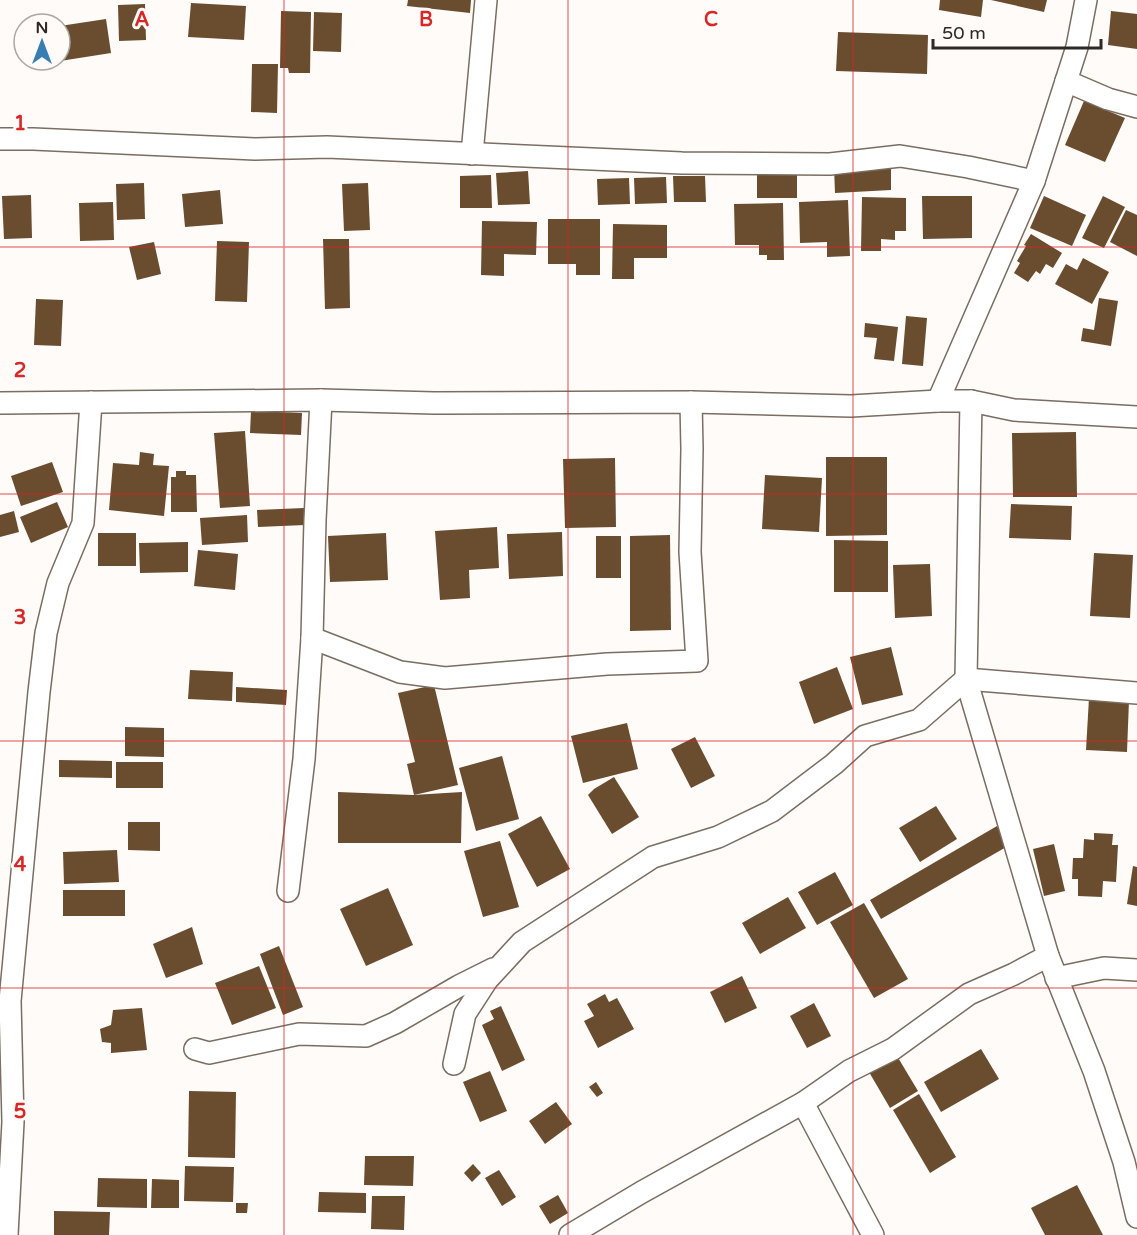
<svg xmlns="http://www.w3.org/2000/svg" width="1137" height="1235" font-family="'Varela Round',sans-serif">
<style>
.building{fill:#6a4c2f}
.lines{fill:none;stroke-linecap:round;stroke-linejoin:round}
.minor-casing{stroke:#7a6d61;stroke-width:24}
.minor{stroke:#fff;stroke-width:21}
.grid{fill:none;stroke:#d62828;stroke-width:1.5;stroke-opacity:0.55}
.grid-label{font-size:20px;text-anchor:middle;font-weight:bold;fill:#d62828;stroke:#fefbf8;stroke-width:6;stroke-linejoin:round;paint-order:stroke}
</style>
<rect width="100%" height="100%" fill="#fefbf8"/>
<g class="building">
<path d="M408,0H471L470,13L407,6Z"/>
<path d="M940,0H983L981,17L939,10Z"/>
<path d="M991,0H1047L1044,12Z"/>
<path d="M191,3L246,6L244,40L188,37Z"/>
<path d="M145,4L146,40L119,41L118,5Z"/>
<path d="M281,11L311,12L310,73H289L288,68H280Z"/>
<path d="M1111,11L1137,14V49L1108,45Z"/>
<path d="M314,12L342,13L341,52L313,51Z"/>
<path d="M106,19L111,53L60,61V26Z"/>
<path d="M838,32L928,35L927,74L836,71Z"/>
<path d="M252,64H278L277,113L251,112Z"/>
<path d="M1084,101L1125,118L1105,162L1065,145Z"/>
<path d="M891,165V190L835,193L834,167Z"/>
<path d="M528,171L530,204L498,205L496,173Z"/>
<path d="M797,171V198H757V172Z"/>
<path d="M491,175L492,208H460V176Z"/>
<path d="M673,176H705L706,202H674Z"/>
<path d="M666,177L667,203L635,204L634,178Z"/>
<path d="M629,178L630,204L598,205L597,179Z"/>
<path d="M144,183L145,219L117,220L116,184Z"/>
<path d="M368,183L370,230L344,231L342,184Z"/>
<path d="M220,190L223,224L185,227L182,194Z"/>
<path d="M31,195L32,238L4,239L2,196Z"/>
<path d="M922,196H972V238L923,239Z"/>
<path d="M1044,196L1086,215L1072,246L1030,228Z"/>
<path d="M1103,196L1125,207L1104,248L1082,238Z"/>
<path d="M862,197L906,198V231H895V240L881,239V251H861Z"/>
<path d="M848,200L850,256L827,257V242L800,243L799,202Z"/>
<path d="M113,202L114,240L80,241L79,203Z"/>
<path d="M783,203L784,260H767V255H759V245H735L734,204Z"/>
<path d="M1126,210L1137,215V256L1110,242Z"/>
<path d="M548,219H600V275H576V264H548Z"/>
<path d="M482,221L537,222L536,255L504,254V276L481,275Z"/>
<path d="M613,224L667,225V258H634V279H612Z"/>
<path d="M1031,234L1062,253L1053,268L1046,264L1040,274L1036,271L1028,282L1014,273L1020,263L1017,261L1026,246L1024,245Z"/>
<path d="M323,239H349L350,308L325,309Z"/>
<path d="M217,241L249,242L247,302L215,301Z"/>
<path d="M154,242L161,274L137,280L129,247Z"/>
<path d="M1083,258L1109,272L1092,304L1055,284L1066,264L1077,270Z"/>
<path d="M1099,298L1118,301L1111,346L1081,341L1083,328L1094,330Z"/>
<path d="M36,299L63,300L61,346L34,345Z"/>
<path d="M906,316L927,318L923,366L902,364Z"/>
<path d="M865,323L898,327L894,361L874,359L877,338L864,337Z"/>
<path d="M251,411L302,413L301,435L250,433Z"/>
<path d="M245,431L250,506L220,508L214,433Z"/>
<path d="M1076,432L1077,497H1013L1012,433Z"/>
<path d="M140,452L154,454L153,465L169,466L164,516L109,510L113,463L139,465Z"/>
<path d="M826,457H887V535L826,536Z"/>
<path d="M615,458L616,527L565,528L563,459Z"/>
<path d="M52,462L63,492L21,506L11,476Z"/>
<path d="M176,471H186V475H196L197,512H171V477H176Z"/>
<path d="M765,475L822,478L819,532L762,529Z"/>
<path d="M57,502L68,527L31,543L20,517Z"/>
<path d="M1011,504L1072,506L1071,540L1009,538Z"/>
<path d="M304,508L305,525L258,527L257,510Z"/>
<path d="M14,511L19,532L0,537V515Z"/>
<path d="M247,515L248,542L202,545L200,518Z"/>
<path d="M497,527L499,568L469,570L470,598L440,600L435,531Z"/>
<path d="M562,532L563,576L509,579L507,534Z"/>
<rect x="98" y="533" width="38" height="33"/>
<path d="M386,533L388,580L330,582L328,536Z"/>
<path d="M670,535L671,630L630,631V536Z"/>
<rect x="596" y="536" width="25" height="42"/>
<path d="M834,540L888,541V592H834Z"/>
<path d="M188,542V572L140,573L139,543Z"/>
<path d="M198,550L238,554L235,590L194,586Z"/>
<path d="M1094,553L1133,555L1130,618L1090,616Z"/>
<path d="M930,564L932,616L895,618L893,565Z"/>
<path d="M891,647L903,695L862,705L850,657Z"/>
<path d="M837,667L853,709L814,724L799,682Z"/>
<path d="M190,670L233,672L232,701L188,699Z"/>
<path d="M434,685L458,785L414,795L407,764L415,762L398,693Z"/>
<path d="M236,687L287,690L286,705L236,702Z"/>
<path d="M1089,698L1129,700L1127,752L1086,750Z"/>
<path d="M627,723L638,769L583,783L571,736Z"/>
<path d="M125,727L164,728V757L125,756Z"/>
<path d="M695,737L715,776L691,788L671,749Z"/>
<path d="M502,756L519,819L476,831L459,768Z"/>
<path d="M59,760L112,761V778L59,777Z"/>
<rect x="116" y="762" width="47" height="26"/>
<path d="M614,777L639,817L612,834L588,795L594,789Z"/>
<path d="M338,792L413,795L462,792L461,843H338Z"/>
<path d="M936,806L957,839L920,862L899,828Z"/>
<path d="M541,816L570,869L537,887L508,834Z"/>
<path d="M128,822H160V851L128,850Z"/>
<path d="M997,826L1008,846L881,919L870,900Z"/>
<path d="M1094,833L1113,834L1112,845H1118L1116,882L1103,881L1102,897L1078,896V879H1072L1073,858H1083L1084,839L1094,840Z"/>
<path d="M500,841L519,907L483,917L464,851Z"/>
<path d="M1054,844L1065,891L1044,896L1033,849Z"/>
<path d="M117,850L119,882L64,884L63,852Z"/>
<path d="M1133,866L1137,867V906L1127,904Z"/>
<path d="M835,872L853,905L817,925L798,892Z"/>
<path d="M388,888L413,945L366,966L340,909Z"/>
<rect x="63" y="890" width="62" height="26"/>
<path d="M788,897L806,928L760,954L742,923Z"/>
<path d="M864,903L908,979L874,998L830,922Z"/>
<path d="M192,927L203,964L166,978L153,944Z"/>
<path d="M279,946L303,1007L283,1015L260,954Z"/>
<path d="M259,966L276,1008L232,1025L215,983Z"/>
<path d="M742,976L757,1008L725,1023L710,992Z"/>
<path d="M605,994L609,1002L617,998L634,1029L598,1048L584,1021L594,1016L587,1004Z"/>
<path d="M814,1003L831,1036L807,1048L790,1016Z"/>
<path d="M501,1006L525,1060L502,1071L482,1025L494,1019L490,1011Z"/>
<path d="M142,1008L147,1050L111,1053V1043L102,1042L100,1029L111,1025L113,1010Z"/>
<path d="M981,1049L999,1079L941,1112L924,1082Z"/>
<path d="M897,1056L918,1091L890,1108L869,1072Z"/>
<path d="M490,1071L507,1111L480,1122L463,1082Z"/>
<path d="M596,1082L603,1093L597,1097L589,1087Z"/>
<path d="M189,1091L236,1092L235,1158L188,1157Z"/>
<path d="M919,1094L956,1157L930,1173L893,1110Z"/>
<path d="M556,1102L572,1124L545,1144L529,1121Z"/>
<path d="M365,1156H414L413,1186L364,1185Z"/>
<path d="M473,1164L481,1173L472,1182L464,1173Z"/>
<path d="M185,1166L234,1167L233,1202L184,1201Z"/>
<path d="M499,1170L516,1197L502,1206L485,1178Z"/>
<path d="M98,1178L147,1179V1208L97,1207Z"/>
<path d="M152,1179L179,1180V1208H151Z"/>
<path d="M1077,1185L1103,1235H1045L1031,1208Z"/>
<path d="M319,1192L366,1193V1213L318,1212Z"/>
<path d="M558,1195L568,1213L550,1224L539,1206Z"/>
<path d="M372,1196H405L404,1230L371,1229Z"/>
<path d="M236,1203H248L247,1213H236Z"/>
<path d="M54,1211L110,1212L109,1235H54Z"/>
</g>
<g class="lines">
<g class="minor-casing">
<g id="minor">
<path d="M1066,81L1108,99L1137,107"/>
<path d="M0,139H33L255,149L327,147L682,163L830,164L900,156L968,167L1034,181"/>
<path d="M472,154L486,0"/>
<path d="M938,401L1034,181L1077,47L1086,0"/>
<path d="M0,403L321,400L434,403L691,402L851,406L938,401H971L1014,410L1137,417"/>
<path d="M312,638L400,672L445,678L607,664L697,661L690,552L692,449L691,402"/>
<path d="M288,891L304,759L312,638L315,520L321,400"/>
<path d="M1048,956L1094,1071L1124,1162L1137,1217"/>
<path d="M1056,978L1104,968L1137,970"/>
<path d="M195,1049L209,1053L299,1034L366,1036L395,1023L459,986L493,969"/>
<path d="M454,1064L465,1014L487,980L522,942L653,857L718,837L772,811L834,764L865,736L919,720L966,679L1137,693"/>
<path d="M803,1103L873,1235"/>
<path d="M7,1235L13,1122L10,1001L39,692L46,633L58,583L83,523L91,402"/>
<path d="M570,1235L642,1192L803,1103L849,1071L893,1049L969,994L1014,974L1048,956L966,679L971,401"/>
</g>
</g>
<use href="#minor" class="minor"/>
</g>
<path class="grid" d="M284,0V1235M568,0V1235M853,0V1235M0,247H1137M0,494H1137M0,741H1137M0,988H1137"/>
<g class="grid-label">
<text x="142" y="26">A</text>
<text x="426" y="26">B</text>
<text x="711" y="26">C</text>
<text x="20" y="130">1</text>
<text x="20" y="377">2</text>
<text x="20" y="624">3</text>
<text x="20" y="871">4</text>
<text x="20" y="1118">5</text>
</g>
<g transform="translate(42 42)"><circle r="28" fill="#fefbf8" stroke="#aba7a3" stroke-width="1.5"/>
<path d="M0-4.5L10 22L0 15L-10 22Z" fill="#377eb3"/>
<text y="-9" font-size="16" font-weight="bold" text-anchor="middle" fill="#2e2924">N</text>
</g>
<path d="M933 39v9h168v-9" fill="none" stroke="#2e2924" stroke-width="3"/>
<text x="942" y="39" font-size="18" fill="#2e2924" stroke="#fefbf8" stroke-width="4.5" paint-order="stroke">50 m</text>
</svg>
